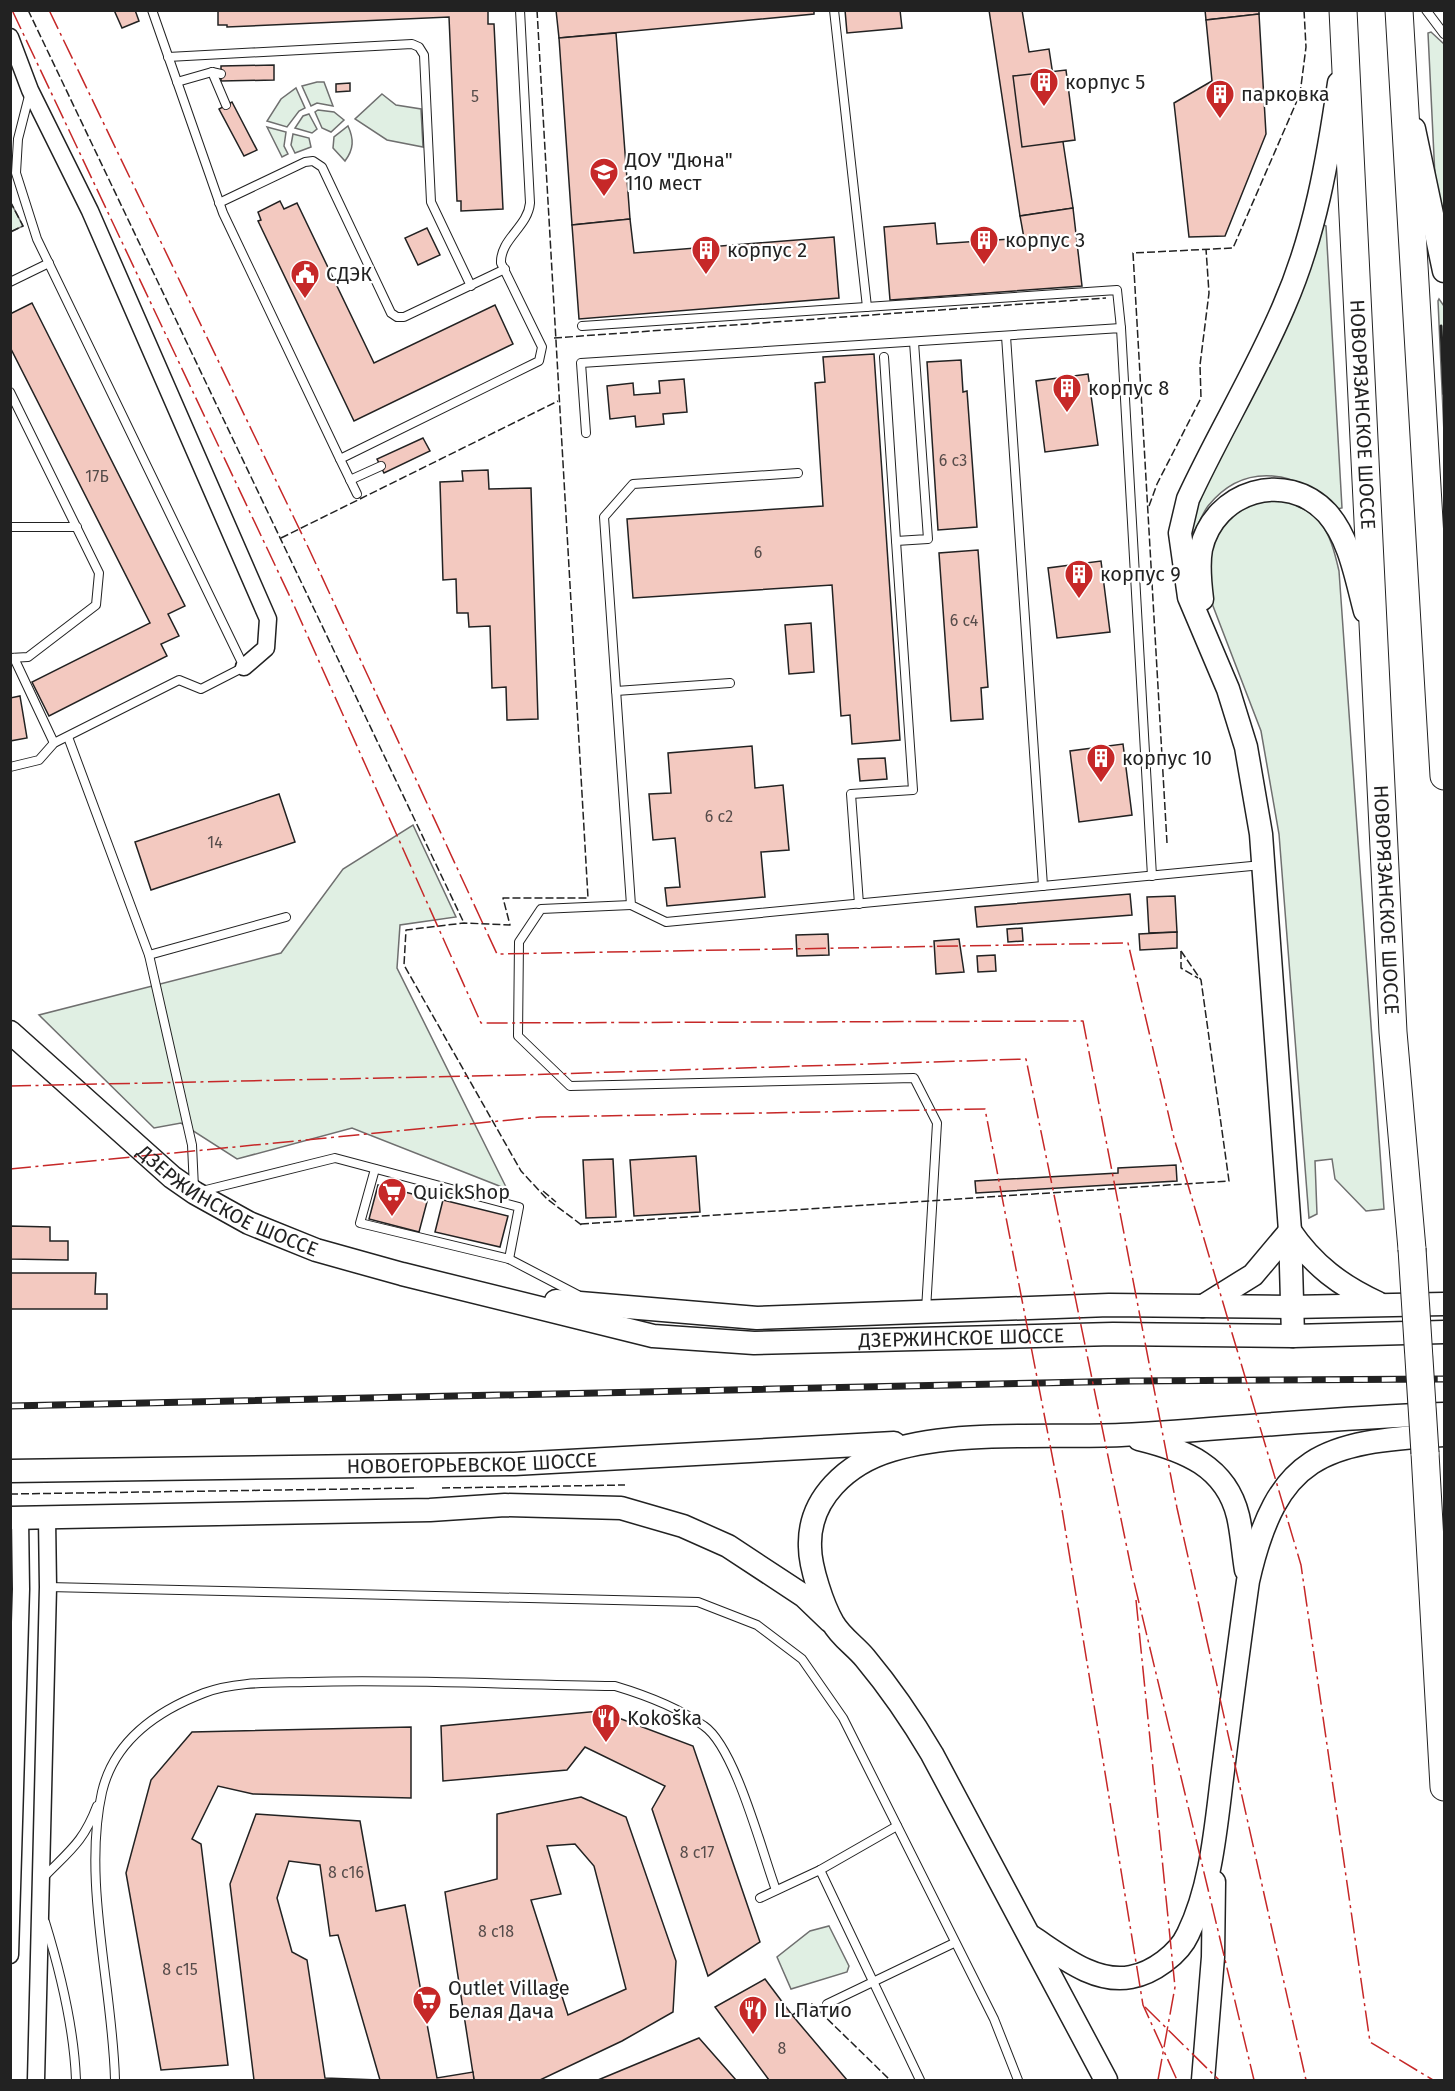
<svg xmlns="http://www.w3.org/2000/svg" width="1455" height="2091" font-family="'Fira Sans',sans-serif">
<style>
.green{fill:#e0efe3;stroke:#6f6f6f;stroke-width:1.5}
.building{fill:#f3c9c0;stroke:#222;stroke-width:1.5;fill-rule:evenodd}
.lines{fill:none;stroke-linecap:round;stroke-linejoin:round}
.service-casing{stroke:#222;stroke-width:10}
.minor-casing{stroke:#222;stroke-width:19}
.secondary-casing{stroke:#222;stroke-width:25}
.trunk-casing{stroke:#222;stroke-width:29}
.service{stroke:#fff;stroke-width:8}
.minor{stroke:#fff;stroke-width:16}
.secondary{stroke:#fff;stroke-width:22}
.trunk{stroke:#fff;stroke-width:27}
.rail-casing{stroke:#222;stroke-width:7}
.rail{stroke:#fff;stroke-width:4.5;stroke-dasharray:14;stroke-linecap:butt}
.trunk-bridge-casing{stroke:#222;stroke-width:29;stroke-linecap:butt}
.trunk-bridge{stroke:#fff;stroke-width:27}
.fence{stroke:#222;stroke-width:1.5;stroke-dasharray:8 3;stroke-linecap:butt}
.wall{stroke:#222;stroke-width:3}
.power{stroke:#c62828;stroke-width:1.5;stroke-dasharray:21 4.5 3 4.5;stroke-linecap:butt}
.labels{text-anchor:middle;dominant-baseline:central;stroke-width:4.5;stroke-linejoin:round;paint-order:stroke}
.number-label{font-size:16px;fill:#564c4a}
.poi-label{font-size:20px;fill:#222;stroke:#fff;text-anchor:start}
.street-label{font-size:20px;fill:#222;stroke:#fff}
</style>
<rect width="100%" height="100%" fill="#fff"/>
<g class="green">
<path d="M1431,32L1444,44V230L1435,177L1428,33Z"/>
<path d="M317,82H324L333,106L317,103L311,106L302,86Z"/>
<path d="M296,88L305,108L299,111L287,127L267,121L281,99Z"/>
<path d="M382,94L396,105L421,109L423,147L387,140L355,119Z"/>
<path d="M318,110L334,112L344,120L331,132L322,128L315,112Z"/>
<path d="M309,114L317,129L312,133L295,128L303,116Z"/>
<path d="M348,126C354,139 354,149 345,161L333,148L334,137Z"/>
<path d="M267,127L286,132L284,146L288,154L282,157Z"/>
<path d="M293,134L309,138L311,147L295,153L291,145Z"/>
<path d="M10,201L23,226L11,232H10Z"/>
<path d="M1322,224L1326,226L1342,508L1337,509C1300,471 1245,460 1208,506C1201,515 1197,531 1189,537L1195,506Z"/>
<path d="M1439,299L1444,306V433L1438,301Z"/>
<path d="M1279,498C1322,513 1329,528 1339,571L1384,1209L1366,1211L1335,1179L1332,1159L1315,1161L1317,1214L1309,1218L1279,834L1261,731L1213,606L1208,580L1212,545L1227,518L1252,501Z"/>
<path d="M413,825L456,917L400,925L397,968L507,1189L352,1128L237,1159L181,1123L154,1128L39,1015L281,953L343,869Z"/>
<path d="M829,1926L849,1966L847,1972L791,1989L777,1957L810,1931Z"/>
</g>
<g class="building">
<path d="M114,10H135L139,21L122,28Z"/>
<path d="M218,10H488V24H494L503,209L461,211V201H457L449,17L227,27V25H218Z"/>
<path d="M556,10H814V14L559,38Z"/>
<path d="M845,10H900L902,28L847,33Z"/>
<path d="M989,10H1022L1029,52L1049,49L1073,208L1020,216Z"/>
<path d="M1205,10H1259V14L1206,20Z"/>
<path d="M1259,14L1266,134L1225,236L1189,237L1174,103L1212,81L1206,20Z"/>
<path d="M616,33L630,219L572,225L559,38Z"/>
<path d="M274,65V80L221,81V66Z"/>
<path d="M1066,70L1075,140L1022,147L1013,76Z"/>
<path d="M350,83V91L336,92V84Z"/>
<path d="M232,102L257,150L244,156L219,109Z"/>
<path d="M280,201L284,209L297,203L374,363L495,305L513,344L354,421L258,221L261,220L258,212Z"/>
<path d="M1073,208L1082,286L890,300L884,227L935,223L937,244L1024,238L1020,216Z"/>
<path d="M630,219L634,253L834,237L839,298L579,319L572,225Z"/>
<path d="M427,228L440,255L418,265L405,238Z"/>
<path d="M32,303L185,606L168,614L179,636L161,644L167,656L49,716L32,682L150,623L10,347V314Z"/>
<path d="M874,354L900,740L852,744L850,715L841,716L832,585L633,598L627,519L823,506L815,383L825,382L823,357Z"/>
<path d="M961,360L963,392L967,391L977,527L938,530L927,362Z"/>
<path d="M1088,374L1098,445L1045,452L1036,381Z"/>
<path d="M684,379L687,412L663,414L664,424L636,427L635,416L610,419L607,386L633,383L634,395L660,393L659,381Z"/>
<path d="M423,438L430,451L384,473L377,459Z"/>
<path d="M488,470L489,489L531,488L538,719L507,720L506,687L492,688L490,626L469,627L468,613H457L456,579L443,580L440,482L463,481L462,471Z"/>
<path d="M978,550L988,687L981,688L983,719L951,721L939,553Z"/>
<path d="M1101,561L1110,632L1057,638L1048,568Z"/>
<path d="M811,623L814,672L789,674L785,625Z"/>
<path d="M20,696L27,738L10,741V698Z"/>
<path d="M1123,744L1132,815L1079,822L1070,751Z"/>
<path d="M752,746L755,788L783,785L789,850L761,852L765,897L667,906L665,888L680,887L675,838L653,840L649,794L671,793L668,753Z"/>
<path d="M885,758L887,779L860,781L858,759Z"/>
<path d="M279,794L295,842L151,890L135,842Z"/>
<path d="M1130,894L1132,915L977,927L975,907Z"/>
<path d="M1175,896L1177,932L1149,933L1147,897Z"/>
<path d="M1022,928L1023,941L1008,942L1007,929Z"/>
<path d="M1177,932V948L1140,950L1139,934Z"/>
<path d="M828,934L829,955L797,956L796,935Z"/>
<path d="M959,939L964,972L936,974L934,941Z"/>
<path d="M995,955L996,971L978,972L977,956Z"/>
<path d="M696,1156L700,1212L634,1216L630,1160Z"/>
<path d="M613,1159L616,1217L586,1218L583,1160Z"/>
<path d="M1176,1165L1177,1181L976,1193L975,1181L1118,1173V1168Z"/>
<path d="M378,1185L428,1198L419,1232L369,1219Z"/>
<path d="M443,1200L508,1216L500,1247L435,1232Z"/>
<path d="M10,1226L50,1227V1241H68V1260L10,1259Z"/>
<path d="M10,1273H96L95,1294H107V1309H10Z"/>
<path d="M600,1711L693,1746L760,1942L708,1976L652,1809L665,1786L585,1747L567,1770L443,1781L441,1726Z"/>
<path d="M411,1727V1798L253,1794L218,1786L192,1839L201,1844L228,2065L161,2070L126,1873L151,1780L192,1732Z"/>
<path d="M581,1797L626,1817L676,1961L673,2012L622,2041L540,2080H474L445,1892L497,1879V1814ZM575,1844L594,1866L626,1989L568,2015L531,1900L561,1894L547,1846Z"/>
<path d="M256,1814L360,1821L376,1911L405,1905L437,2078L473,2072L474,2080H380L338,1935L330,1936L320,1865L289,1861L277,1898L292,1952L307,1960L325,2078L379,2080H254L230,1884Z"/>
<path d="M765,1979L792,2015L847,2080H769L715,2007Z"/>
<path d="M699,2038L736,2080H598Z"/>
</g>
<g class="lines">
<g class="service-casing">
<g id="service">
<path d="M152,10L223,213L340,459L539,361L542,347L501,263C500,239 528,227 530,203L520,10"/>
<path d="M834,10L867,307"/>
<path d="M1426,10L1444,34"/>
<path d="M168,57L412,44L419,47L424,55L431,202L471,286"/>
<path d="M212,72L226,105"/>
<path d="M177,82L212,72L221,74"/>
<path d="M219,203L305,162L313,161L322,167L391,313L397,317H404L505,269"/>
<path d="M10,282L49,263"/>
<path d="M582,326L1117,290L1121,328"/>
<path d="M1006,336L1043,886"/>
<path d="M884,357L896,541"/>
<path d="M10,392L99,573L96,605L28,657L10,658"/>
<path d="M586,433L581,363L1121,328L1152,876"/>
<path d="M340,459L357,494"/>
<path d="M798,473L633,484L604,517L631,905L666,922L1262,865"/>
<path d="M350,480L381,466"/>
<path d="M10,527H77"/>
<path d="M14,658L54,743"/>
<path d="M616,691L730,683"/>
<path d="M68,737L149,955L192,1145L194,1188"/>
<path d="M10,767L39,760L54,743L179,680L201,689L244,667L37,239L16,173L18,139L30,92"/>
<path d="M859,904L851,794L913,790L896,541L928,539L914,342"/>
<path d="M631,905L541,909L519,942L518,1036L570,1086L914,1078L937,1123L926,1310"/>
<path d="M149,955L286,917"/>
<path d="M375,1169L360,1223L509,1259L578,1295"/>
<path d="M202,1191L335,1158L519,1207L509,1259"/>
<path d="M48,1587L698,1602L757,1625L802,1659L843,1718L994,2019L1018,2080"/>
<path d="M820,1870L920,2080"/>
<path d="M43,1878C69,1851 83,1843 97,1806"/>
<path d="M760,1898L820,1870L897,1826"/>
<path d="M45,1922C61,1974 74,2027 76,2080"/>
<path d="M827,2004L954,1943"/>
<path d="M115,2080C113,1989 82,1881 102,1792C114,1741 157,1711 204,1693C236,1681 274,1683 308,1682C410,1679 513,1685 615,1686C645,1695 679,1708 704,1726C735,1747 762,1852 776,1890"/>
</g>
</g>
<g class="minor-casing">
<g id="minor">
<path d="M10,37L30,90L90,211L268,619L266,648L244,667"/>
<path d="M10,1955L21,1589L20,1518"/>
<path d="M36,2080L48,1587L47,1518"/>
</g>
</g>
<g class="secondary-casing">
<g id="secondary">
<path d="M1414,129L1444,271"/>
<path d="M1202,599C1200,583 1198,565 1201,549C1214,491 1286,469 1327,513C1350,539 1356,578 1365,611"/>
<path id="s1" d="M10,1032L172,1177L195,1193L249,1223L316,1250L402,1274L653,1336L754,1343L1113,1334L1293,1336L1444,1332"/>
<path d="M1290,1231C1313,1265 1341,1286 1378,1303"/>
<path d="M556,1301L757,1318L1109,1305L1291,1307L1444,1304"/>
<path d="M1203,1306L1253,1275L1290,1231"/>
<path d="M1293,1336L1290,1231L1261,834L1246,747L1228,689L1189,597L1180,533L1188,499C1218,434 1256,372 1284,306C1315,235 1328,159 1339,83"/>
<path d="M1139,1439C1184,1450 1226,1466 1238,1516C1242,1533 1243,1552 1246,1570"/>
<path id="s2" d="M10,1471L514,1464L894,1443"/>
<path d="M10,1518L430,1510L505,1505L621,1508L683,1526L728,1546L804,1596L830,1621"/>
<path d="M1032,1937C1061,1956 1095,1984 1131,1977C1153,1973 1179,1954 1188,1934C1212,1885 1216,1824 1223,1770C1231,1707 1239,1644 1248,1581C1277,1454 1323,1442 1444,1435"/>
<path d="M1106,2080L932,1754C912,1720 890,1688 865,1658C855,1646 840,1636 833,1623C823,1606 810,1567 810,1547C808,1498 848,1463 892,1450C958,1430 1050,1438 1121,1435C1229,1429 1336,1417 1444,1414"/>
<path d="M1203,2080L1213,1957L1214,1882"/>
</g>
</g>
<g class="trunk-casing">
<g id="trunk">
<path id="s3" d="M1343,10L1393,1032L1412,1249"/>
<path d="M1399,10L1444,776"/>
<path d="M1425,1453L1444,1787"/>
</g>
</g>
<use href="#service" class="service"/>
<use href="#minor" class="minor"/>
<use href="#secondary" class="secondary"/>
<use href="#trunk" class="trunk"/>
<g class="rail-casing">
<path id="rail" d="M10,1406L1132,1381L1444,1379"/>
</g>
<use href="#rail" class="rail"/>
<g class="trunk-bridge-casing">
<path id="trunk-bridge" d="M1412,1249L1425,1453"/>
</g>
<use href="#trunk-bridge" class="trunk-bridge"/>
<g class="fence">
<path d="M28,10L464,923"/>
<path d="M537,10L588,898H503L510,925L464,923L406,930L404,965L521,1171L547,1199L583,1226"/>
<path d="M10,201L23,226L10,232"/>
<path d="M554,338L1106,298"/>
<path d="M1149,506L1157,484L1201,398L1200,365L1209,293L1206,249"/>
<path d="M281,538L558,401"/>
<path d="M1167,843L1133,253L1233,248L1300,94L1306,47L1304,10"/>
<path d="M1181,951V968L1198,978"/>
<path d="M543,1191L556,1202"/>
<path d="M581,1224L1229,1181L1201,980L1181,951"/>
<path d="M442,1488L625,1485"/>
<path d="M10,1494L417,1488"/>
<path d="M792,2015L812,2004L890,2080"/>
</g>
<path class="wall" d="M1441,326L1444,394"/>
<g class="power">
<path d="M12,10L292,601L481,1023L1083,1021L1177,1508L1306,2080"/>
<path d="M49,10L309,549L497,954L1128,943L1174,1138L1301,1565L1370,2042L1433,2080"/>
<path d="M10,1086L520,1075L1026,1059L1134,1582L1254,2080"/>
<path d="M10,1169L540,1117L985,1109L1059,1491L1143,2005L1177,2080"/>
<path d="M1136,1600L1175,1987L1158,2080"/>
<path d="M1145,2007L1219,2080"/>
</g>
</g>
<defs>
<g id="building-pin" transform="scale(1.5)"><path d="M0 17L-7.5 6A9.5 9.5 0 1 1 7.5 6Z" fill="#c62828" stroke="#fff"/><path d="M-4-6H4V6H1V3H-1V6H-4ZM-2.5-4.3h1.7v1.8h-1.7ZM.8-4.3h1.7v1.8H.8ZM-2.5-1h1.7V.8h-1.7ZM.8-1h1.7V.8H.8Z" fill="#fff"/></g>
<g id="school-pin" transform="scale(1.5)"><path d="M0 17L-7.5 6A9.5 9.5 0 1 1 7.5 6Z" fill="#c62828" stroke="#fff"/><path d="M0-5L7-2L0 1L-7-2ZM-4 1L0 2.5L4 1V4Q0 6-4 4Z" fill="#fff"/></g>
<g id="civic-pin" transform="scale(1.5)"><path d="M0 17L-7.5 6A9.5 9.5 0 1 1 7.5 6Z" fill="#c62828" stroke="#fff"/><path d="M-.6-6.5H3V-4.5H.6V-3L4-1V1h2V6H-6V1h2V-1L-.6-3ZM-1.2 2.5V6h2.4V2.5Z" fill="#fff"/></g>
<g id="supermarket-pin" transform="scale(1.5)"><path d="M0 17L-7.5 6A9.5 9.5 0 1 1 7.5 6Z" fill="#c62828" stroke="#fff"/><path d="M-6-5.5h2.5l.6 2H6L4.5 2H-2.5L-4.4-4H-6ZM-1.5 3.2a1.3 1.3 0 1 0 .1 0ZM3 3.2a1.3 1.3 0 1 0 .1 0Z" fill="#fff"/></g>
<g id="restaurant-pin" transform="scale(1.5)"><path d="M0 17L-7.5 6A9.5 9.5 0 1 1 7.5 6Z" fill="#c62828" stroke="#fff"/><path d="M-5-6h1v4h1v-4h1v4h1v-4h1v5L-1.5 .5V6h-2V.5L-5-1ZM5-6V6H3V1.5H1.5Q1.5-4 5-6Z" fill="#fff"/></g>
</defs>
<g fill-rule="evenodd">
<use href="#building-pin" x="1044" y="82"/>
<use href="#building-pin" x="1220" y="94"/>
<use href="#school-pin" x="604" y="172"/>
<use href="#building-pin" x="984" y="240"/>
<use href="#building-pin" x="706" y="250"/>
<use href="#civic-pin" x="305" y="274"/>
<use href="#building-pin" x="1067" y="388"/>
<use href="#building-pin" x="1079" y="574"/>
<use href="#building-pin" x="1101" y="758"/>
<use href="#supermarket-pin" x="392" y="1192"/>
<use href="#restaurant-pin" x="606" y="1718"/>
<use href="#supermarket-pin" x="427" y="2000"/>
<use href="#restaurant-pin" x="753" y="2010"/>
</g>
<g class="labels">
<g class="number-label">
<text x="475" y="96">5</text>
<text x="953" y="460">6 с3</text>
<text x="97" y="476">17Б</text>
<text x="758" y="552">6</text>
<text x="964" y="620">6 с4</text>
<text x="719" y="816">6 с2</text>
<text x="215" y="842">14</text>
<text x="697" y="1852">8 с17</text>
<text x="346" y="1872">8 с16</text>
<text x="496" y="1931">8 с18</text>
<text x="180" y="1969">8 с15</text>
<text x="782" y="2048">8</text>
</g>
<g class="poi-label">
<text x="1065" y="82">корпус 5</text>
<text x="1241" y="94">парковка</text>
<text x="625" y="160">ДОУ "Дюна"<tspan x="625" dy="23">110 мест</tspan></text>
<text x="1005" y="240">корпус 3</text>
<text x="727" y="250">корпус 2</text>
<text x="326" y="274">СДЭК</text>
<text x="1088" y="388">корпус 8</text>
<text x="1100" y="574">корпус 9</text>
<text x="1122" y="758">корпус 10</text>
<text x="413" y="1192">QuickShop</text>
<text x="627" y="1718">Kokoška</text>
<text x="448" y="1988">Outlet Village<tspan x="448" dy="23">Белая Дача</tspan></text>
<text x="774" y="2010">IL Патио</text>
</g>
<g class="street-label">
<text stroke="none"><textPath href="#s3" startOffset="405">НОВОРЯЗАНСКОЕ ШОССЕ</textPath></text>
<text stroke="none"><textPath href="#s3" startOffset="891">НОВОРЯЗАНСКОЕ ШОССЕ</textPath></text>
<text stroke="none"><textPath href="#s1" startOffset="278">ДЗЕРЖИНСКОЕ ШОССЕ</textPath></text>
<text stroke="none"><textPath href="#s1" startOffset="1036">ДЗЕРЖИНСКОЕ ШОССЕ</textPath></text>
<text stroke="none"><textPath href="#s2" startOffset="462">НОВОЕГОРЬЕВСКОЕ ШОССЕ</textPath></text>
</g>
</g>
<rect width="1455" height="2091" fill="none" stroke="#222222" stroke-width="24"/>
</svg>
